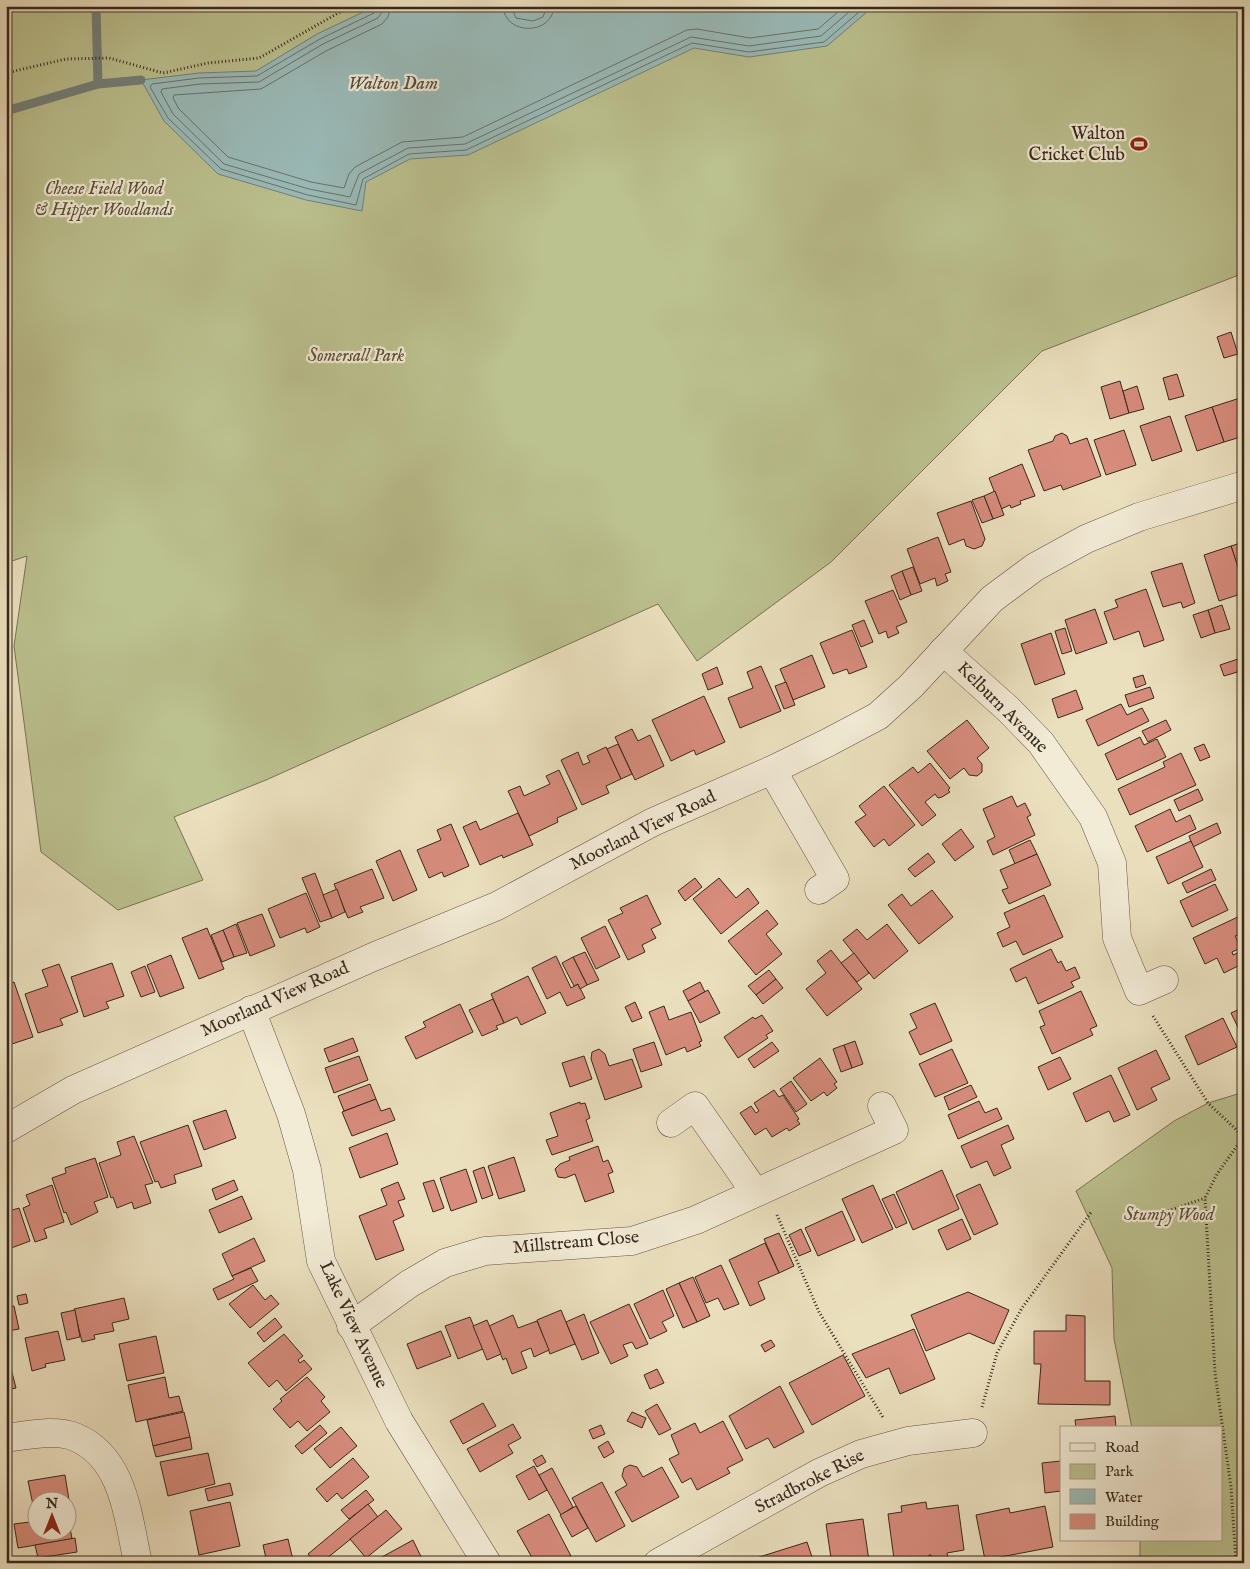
<svg xmlns="http://www.w3.org/2000/svg" width="1250" height="1569" font-family="'IM FELL English',serif">
<style>
.green{fill:#bbc18f;stroke:#797456}
.water{fill:#9abbb9;stroke:#72807b}
.lines{fill:none;stroke-linecap:round;stroke-linejoin:round}
.shore{stroke:#68726c;stroke-width:1}
.stream{stroke:#72807b;stroke-width:9}
.building{fill:#d78c7c;stroke:#37281e}
.minor-casing{stroke:#645646;stroke-width:29}
.tertiary-casing{stroke:#645646;stroke-width:29}
.path{stroke:#37281e;stroke-width:3;stroke-dasharray:1 2.5;stroke-linecap:butt}
.minor{stroke:#f2ebd5;stroke-width:28}
.tertiary{stroke:#f2ebd5;stroke-width:28}
.labels{text-anchor:middle;dominant-baseline:central;stroke-width:4.5;stroke-linejoin:round;paint-order:stroke}
.poi-label{font-size:18px;fill:#37281e;stroke:#f2ebd5;text-anchor:end}
.park-label{font-size:18px;font-style:italic;fill:#584e3a;stroke:#f2ebd5}
.street-label{font-size:18px;fill:#37281e;stroke:#f2ebd5}
.water-label{font-size:19px;font-style:italic;fill:#504d45;stroke:#f2ebd5}
</style>
<rect width="100%" height="100%" fill="#ebe0be"/>
<filter id="stains"><feTurbulence type="fractalNoise" baseFrequency=".004" numOctaves="4"/><feColorMatrix values="0 0 0 0 .2 0 0 0 0 .09 0 0 0 0 .02 0 0 0 .5 -.17"/></filter>
<radialGradient id="worn" r=".72"><stop offset=".6" stop-color="#630" stop-opacity="0"/><stop offset="1" stop-color="#630" stop-opacity=".3"/></radialGradient>
<g class="green">
<path d="M6,6H1244V273L1042,351L831,562L697,661L658,604L266,780L174,817L203,880L118,910L41,852L14,646L27,556L6,563Z"/>
<path d="M1244,1092V1563H1140V1540H1221V1428H1132L1114,1339L1112,1268L1076,1191L1174,1121L1208,1103Z"/>
</g>
<path class="water" d="M376,6H487L532,9L546,6H874L827,46L749,57L694,48L468,155L410,159L366,182L362,211L306,200L218,174L164,121L141,80L199,73L256,71L317,34Z"/>
<g class="lines">
<g class="shore">
<path d="M377,6L374,13L320,39L257,76L199,78L152,84L150,87L168,118L221,169L308,195L356,205L363,179L409,154L466,150L692,43L749,52L824,42L866,6"/>
<path d="M383,6L382,12L378,18L323,44L259,82L200,84L162,89L161,92L173,114L224,164L309,189L350,197L359,174L408,148L465,144L691,37L749,46L821,36L856,6"/>
<path d="M391,6L388,17L382,24L326,51L261,89L174,95L173,98L179,109L228,157L311,182L344,188L349,174L355,167L402,142L463,137L687,30L697,29L750,38L818,29L845,6"/>
<path d="M503,6C504,36 553,36 554,6"/>
<path d="M511,6L516,18L533,21L543,17L547,6"/>
</g>
<g class="stream">
<path d="M96,6L98,84"/>
<path d="M6,111L98,84L141,80"/>
</g>
</g>
<g class="building">
<path d="M1231,332L1238,354L1224,358L1217,337Z"/>
<path d="M1177,374L1184,396L1169,400L1163,378Z"/>
<path d="M1120,381L1129,413L1110,419L1101,387Z"/>
<path d="M1137,386L1144,409L1129,413L1123,391Z"/>
<path d="M1240,398L1244,411V436L1224,442L1212,407Z"/>
<path d="M1212,407L1224,442L1197,451L1185,416Z"/>
<path d="M1170,416L1182,451L1152,461L1140,426Z"/>
<path d="M1124,430L1136,465L1106,475L1094,440Z"/>
<path d="M1062,433L1067,436L1070,444L1087,438L1101,476L1063,490L1061,485L1044,491L1028,450L1053,441L1055,436Z"/>
<path d="M1022,464L1035,496L1020,501L1021,504L1011,508L1010,505L1001,509L989,478Z"/>
<path d="M995,491L1004,515L993,519L984,496Z"/>
<path d="M984,496L993,519L982,523L972,500Z"/>
<path d="M971,501L985,539L982,546L974,549L966,546L964,539L949,545L937,513Z"/>
<path d="M938,537L951,572L945,574L948,581L937,586L935,578L920,584L907,549Z"/>
<path d="M1244,542V582H1243L1231,546Z"/>
<path d="M1231,546L1244,585V593L1219,601L1204,555Z"/>
<path d="M1182,563L1195,603L1183,608L1181,602L1163,607L1151,572Z"/>
<path d="M913,567L922,591L911,595L902,571Z"/>
<path d="M902,571L911,595L900,600L891,576Z"/>
<path d="M1146,589L1164,640L1144,647L1139,631L1114,640L1104,612L1118,607L1115,600Z"/>
<path d="M893,590L907,622L896,627L899,633L888,638L886,631L879,634L865,601Z"/>
<path d="M1222,605L1230,629L1215,633L1208,610Z"/>
<path d="M1095,609L1107,643L1076,654L1065,620Z"/>
<path d="M1208,610L1215,633L1201,638L1193,615Z"/>
<path d="M864,620L873,642L861,647L852,625Z"/>
<path d="M1065,628L1072,651L1062,654L1055,631Z"/>
<path d="M852,630L867,667L849,674L847,669L833,674L820,643Z"/>
<path d="M1051,633L1065,674L1035,685L1021,644Z"/>
<path d="M812,655L825,687L793,700L780,669Z"/>
<path d="M1244,657V670L1224,676L1220,665Z"/>
<path d="M761,666L781,711L740,728L728,698L753,688L747,672Z"/>
<path d="M717,667L723,684L708,690L702,674Z"/>
<path d="M1143,675L1146,684L1136,688L1133,678Z"/>
<path d="M786,682L795,705L784,709L775,686Z"/>
<path d="M1150,687L1154,698L1129,707L1125,695Z"/>
<path d="M1076,690L1083,709L1058,718L1052,699Z"/>
<path d="M704,696L725,742L696,755L694,750L671,761L652,720Z"/>
<path d="M1121,704L1127,715L1142,708L1149,721L1098,746L1086,720Z"/>
<path d="M967,720L989,748L977,758L982,764V772L977,776L969,775L964,768L950,779L927,751Z"/>
<path d="M1166,720L1171,730L1148,742L1142,731Z"/>
<path d="M632,729L638,741L650,735L664,766L635,780L615,737Z"/>
<path d="M1140,737L1144,745L1157,739L1166,757L1117,780L1105,754Z"/>
<path d="M618,744L632,774L621,779L607,749Z"/>
<path d="M1204,744L1210,757L1200,761L1194,748Z"/>
<path d="M606,747L621,779L606,786L609,793L582,805L561,760L578,752L583,765L590,762L587,756Z"/>
<path d="M1181,753L1196,785L1130,815L1118,789L1165,767L1163,762Z"/>
<path d="M930,763L950,788L948,790L950,792L942,797L938,798L935,794L925,802L936,815L922,826L889,785L913,767L918,773Z"/>
<path d="M559,770L577,809L557,818L558,822L529,836L508,791L520,786L524,796L550,784L546,776Z"/>
<path d="M884,786L915,825L889,846L884,839L874,847L855,822L866,815L859,806Z"/>
<path d="M1198,789L1203,800L1179,811L1174,800Z"/>
<path d="M1012,796L1017,807L1025,803L1031,815L1027,817L1035,835L993,855L987,841L995,837L983,809Z"/>
<path d="M1170,809L1176,822L1190,815L1196,829L1147,852L1135,826Z"/>
<path d="M518,813L533,845L503,858L502,855L480,865L463,827L476,821L480,830Z"/>
<path d="M1217,823L1221,833L1193,847L1189,836Z"/>
<path d="M451,824L469,866L444,877L442,872L429,878L417,850L441,840L437,830Z"/>
<path d="M961,829L974,847L955,861L942,844Z"/>
<path d="M1030,840L1037,854L1015,864L1009,850Z"/>
<path d="M1191,841L1203,867L1168,884L1156,857Z"/>
<path d="M400,850L417,890L393,901L376,861Z"/>
<path d="M928,853L935,862L915,877L908,869Z"/>
<path d="M1037,854L1051,885L1009,904L1002,890L1008,888L1000,870Z"/>
<path d="M372,869L384,898L360,907L363,912L348,918L334,884Z"/>
<path d="M1211,869L1216,880L1187,893L1182,883Z"/>
<path d="M315,873L332,918L320,922L302,878Z"/>
<path d="M695,878L702,887L685,901L678,891Z"/>
<path d="M719,878L736,898L748,888L759,903L721,934L693,899Z"/>
<path d="M1215,884L1228,910L1192,927L1180,901Z"/>
<path d="M337,889L345,912L332,918L323,895Z"/>
<path d="M932,890L953,917L919,944L888,905L902,894L911,906Z"/>
<path d="M306,893L320,927L307,933L305,928L280,938L268,909Z"/>
<path d="M647,895L661,924L651,929L656,938L642,945L645,952L628,960L608,920L623,913L620,908Z"/>
<path d="M1044,895L1063,937L1023,955L1016,941L1003,947L997,933L1010,927L1004,913Z"/>
<path d="M767,910L778,924L766,934L782,954L756,975L728,941Z"/>
<path d="M262,914L275,946L250,956L237,923Z"/>
<path d="M1242,915L1244,932L1235,936L1241,948L1232,952L1233,955L1244,950V963L1224,973L1217,958L1205,964L1193,938Z"/>
<path d="M236,924L247,953L234,957L223,930Z"/>
<path d="M887,924L908,951L874,979L843,940L857,929L867,940Z"/>
<path d="M605,926L620,957L596,969L581,938Z"/>
<path d="M207,928L224,969L199,979L182,938Z"/>
<path d="M223,930L234,957L222,962L211,935Z"/>
<path d="M1051,949L1058,963L1061,961L1066,971L1075,967L1080,978L1071,982L1074,987L1038,1004L1026,977L1016,982L1010,969Z"/>
<path d="M831,950L862,989L827,1016L806,989L826,973L817,961Z"/>
<path d="M585,952L599,980L587,985L573,957Z"/>
<path d="M854,953L869,973L857,982L841,963Z"/>
<path d="M171,955L184,988L160,997L147,965Z"/>
<path d="M556,956L571,988L578,984L585,998L567,1006L560,992L547,999L532,968Z"/>
<path d="M573,957L587,985L580,989L578,984L574,986L562,963Z"/>
<path d="M112,963L124,996L106,1002L109,1008L84,1017L71,977Z"/>
<path d="M59,964L78,1012L60,1019L63,1025L38,1033L25,994L48,986L42,970Z"/>
<path d="M145,966L155,992L141,997L131,972Z"/>
<path d="M769,970L776,979L756,995L748,986Z"/>
<path d="M528,976L546,1013L521,1025L517,1017L504,1023L491,994Z"/>
<path d="M776,979L783,988L763,1004L756,995Z"/>
<path d="M14,982L33,1037L6,1046V985Z"/>
<path d="M700,982L705,992L688,1001L683,991Z"/>
<path d="M708,990L720,1013L700,1023L688,1001Z"/>
<path d="M1081,991L1097,1026L1090,1029L1093,1035L1052,1054L1040,1027L1045,1025L1039,1011Z"/>
<path d="M493,999L504,1023L496,1026L498,1029L482,1036L469,1010Z"/>
<path d="M635,1002L642,1018L632,1022L625,1007Z"/>
<path d="M935,1003L952,1041L920,1055L909,1032L917,1028L910,1014Z"/>
<path d="M460,1004L473,1032L416,1059L405,1037L426,1027L423,1022Z"/>
<path d="M664,1006L669,1020L691,1012L702,1041L699,1042L701,1046L687,1052L685,1047L666,1055L649,1012Z"/>
<path d="M1244,1007V1040L1231,1013Z"/>
<path d="M762,1015L773,1031L766,1035L768,1038L738,1058L724,1037L753,1017L755,1019Z"/>
<path d="M1223,1018L1237,1047L1198,1065L1185,1036Z"/>
<path d="M353,1038L358,1051L329,1062L324,1049Z"/>
<path d="M855,1041L863,1064L852,1068L844,1045Z"/>
<path d="M654,1042L662,1065L641,1072L633,1049Z"/>
<path d="M772,1042L779,1051L754,1068L748,1059Z"/>
<path d="M844,1045L852,1068L841,1072L833,1049Z"/>
<path d="M599,1049L605,1054L609,1066L632,1059L642,1087L605,1100L591,1059L592,1052Z"/>
<path d="M952,1049L968,1083L935,1097L919,1064Z"/>
<path d="M1156,1050L1170,1079L1151,1088L1157,1100L1137,1110L1118,1068Z"/>
<path d="M359,1056L368,1080L334,1093L325,1068Z"/>
<path d="M584,1056L592,1079L570,1087L562,1063Z"/>
<path d="M1060,1057L1071,1079L1048,1090L1038,1067Z"/>
<path d="M820,1058L837,1082L834,1084L837,1088L827,1096L824,1092L811,1101L793,1078Z"/>
<path d="M1111,1075L1130,1115L1114,1122L1109,1111L1086,1122L1073,1093Z"/>
<path d="M791,1081L807,1104L796,1112L780,1089Z"/>
<path d="M370,1084L376,1099L344,1111L338,1096Z"/>
<path d="M971,1085L977,1097L949,1110L944,1097Z"/>
<path d="M774,1090L779,1097L783,1095L799,1119L797,1120L800,1124L789,1131L787,1128L772,1137L766,1128L755,1135L740,1113L751,1106L756,1113L759,1111L754,1103Z"/>
<path d="M376,1099L381,1111L390,1108L395,1120L352,1136L342,1112Z"/>
<path d="M979,1101L985,1113L997,1108L1002,1119L958,1139L948,1115Z"/>
<path d="M580,1102V1104L585,1103L590,1118L586,1120L593,1141L552,1155L546,1140L558,1136L550,1113Z"/>
<path d="M226,1110L236,1138L204,1150L193,1121Z"/>
<path d="M188,1125L202,1166L174,1175L176,1183L161,1188L158,1181L155,1182L140,1142Z"/>
<path d="M1008,1125L1014,1139L1001,1145L1011,1168L994,1176L987,1161L971,1168L961,1146Z"/>
<path d="M387,1133L398,1164L360,1178L349,1148Z"/>
<path d="M134,1136L153,1183L145,1185L151,1203L134,1209L132,1202L117,1208L113,1197L111,1198L99,1163L121,1155L117,1142Z"/>
<path d="M598,1146L603,1162L608,1160L613,1172L608,1174L614,1192L585,1202L575,1174L565,1178L558,1177L555,1169L560,1164L570,1160L569,1157Z"/>
<path d="M514,1157L525,1191L499,1199L488,1166Z"/>
<path d="M95,1158L108,1197L94,1202L98,1212L71,1225L66,1212L64,1213L52,1178L66,1173L65,1168Z"/>
<path d="M484,1167L493,1195L482,1199L473,1171Z"/>
<path d="M466,1169L477,1202L451,1211L440,1178Z"/>
<path d="M942,1170L959,1209L913,1230L896,1192Z"/>
<path d="M234,1180L238,1190L216,1200L212,1189Z"/>
<path d="M434,1180L444,1208L433,1212L423,1183Z"/>
<path d="M398,1182L405,1199L398,1201L404,1216L393,1221L404,1250L376,1260L359,1216L387,1205L381,1189Z"/>
<path d="M980,1184L998,1224L974,1235L956,1195Z"/>
<path d="M52,1185L64,1222L44,1229L47,1238L35,1242L23,1208L30,1205L26,1195Z"/>
<path d="M873,1185L893,1229L862,1243L842,1199Z"/>
<path d="M894,1194L907,1223L896,1228L882,1199Z"/>
<path d="M242,1196L252,1219L219,1233L209,1210Z"/>
<path d="M19,1208L30,1241L6,1250V1212Z"/>
<path d="M842,1211L855,1240L818,1256L805,1228Z"/>
<path d="M962,1219L971,1239L947,1250L938,1230Z"/>
<path d="M801,1229L811,1251L799,1256L789,1235Z"/>
<path d="M779,1233L794,1266L779,1273L764,1239Z"/>
<path d="M254,1238L265,1261L232,1276L222,1254Z"/>
<path d="M765,1243L779,1273L758,1282L765,1299L750,1306L729,1260Z"/>
<path d="M721,1265L739,1304L724,1310L718,1298L706,1303L695,1277Z"/>
<path d="M251,1268L258,1281L218,1300L213,1289L234,1279L232,1276Z"/>
<path d="M693,1277L710,1316L697,1322L679,1283Z"/>
<path d="M679,1283L697,1322L683,1328L666,1289Z"/>
<path d="M253,1285L265,1300L271,1295L279,1304L250,1328L229,1304Z"/>
<path d="M663,1290L674,1316L662,1322L667,1331L650,1339L634,1304Z"/>
<path d="M968,1292L1009,1310L994,1344L969,1333L926,1351L911,1315Z"/>
<path d="M26,1294L28,1303L19,1305L17,1296Z"/>
<path d="M124,1298L129,1319L112,1323L114,1331L94,1335L95,1339L82,1342L74,1309Z"/>
<path d="M629,1304L648,1344L636,1349L632,1342L623,1345L628,1356L611,1364L590,1322Z"/>
<path d="M14,1306L19,1329L8,1331L6,1308Z"/>
<path d="M75,1310L80,1337L67,1340L61,1313Z"/>
<path d="M561,1310L575,1344L550,1354L537,1320Z"/>
<path d="M584,1314L599,1353L582,1360L566,1322Z"/>
<path d="M513,1315L518,1328L537,1321L549,1350L534,1357L531,1348L521,1352L527,1368L512,1374L506,1358L503,1360L489,1326Z"/>
<path d="M1066,1315L1085,1316V1381H1110V1405L1038,1404L1041,1364H1034V1331H1066Z"/>
<path d="M470,1317L483,1349L458,1359L445,1326Z"/>
<path d="M275,1318L282,1327L264,1342L257,1333Z"/>
<path d="M487,1320L501,1354L487,1360L473,1326Z"/>
<path d="M914,1329L935,1379L900,1394L889,1368L866,1378L852,1354Z"/>
<path d="M58,1331L65,1360L45,1364L46,1367L32,1371L25,1338Z"/>
<path d="M441,1331L451,1356L417,1369L407,1344Z"/>
<path d="M284,1334L303,1356L298,1360L300,1363L304,1360L312,1369L286,1391L277,1380L269,1387L248,1363Z"/>
<path d="M156,1336L164,1373L127,1381L119,1344Z"/>
<path d="M771,1340L775,1346L765,1352L761,1345Z"/>
<path d="M6,1349L16,1388L6,1390Z"/>
<path d="M843,1355L865,1396L812,1425L789,1383Z"/>
<path d="M657,1369L664,1383L650,1389L644,1375Z"/>
<path d="M165,1377L169,1398L179,1396L183,1411L136,1422L128,1385Z"/>
<path d="M307,1377L325,1397L321,1401L330,1412L307,1431L298,1421L290,1428L273,1409L282,1401L280,1399Z"/>
<path d="M780,1386L804,1432L774,1448L768,1438L746,1449L729,1416Z"/>
<path d="M483,1403L496,1426L463,1444L450,1421Z"/>
<path d="M657,1404L671,1429L659,1435L645,1411Z"/>
<path d="M184,1412L190,1437L153,1446L147,1420Z"/>
<path d="M632,1412L646,1418L642,1428L627,1421Z"/>
<path d="M1115,1416L1116,1428H1076L1075,1420Z"/>
<path d="M723,1421L743,1460L727,1468L730,1473L697,1490L691,1478L682,1483L669,1459L679,1454L671,1435L695,1423L700,1433Z"/>
<path d="M513,1424L521,1438L508,1445L513,1453L480,1472L467,1449Z"/>
<path d="M320,1425L327,1433L302,1454L295,1446Z"/>
<path d="M601,1425L605,1434L593,1439L589,1430Z"/>
<path d="M341,1427L357,1446L330,1468L314,1449Z"/>
<path d="M190,1437L192,1449L156,1457L153,1446Z"/>
<path d="M608,1441L614,1452L604,1458L598,1447Z"/>
<path d="M208,1453L215,1484L168,1496L160,1462Z"/>
<path d="M542,1455L546,1462L537,1467L533,1460Z"/>
<path d="M353,1458L369,1477L342,1499L337,1493L327,1502L316,1489Z"/>
<path d="M1061,1461V1491L1045,1493L1042,1463Z"/>
<path d="M630,1465L637,1467L643,1477L662,1467L679,1497L632,1522L615,1492L627,1485L622,1476L624,1468Z"/>
<path d="M534,1466L547,1490L529,1500L516,1476Z"/>
<path d="M552,1468L573,1507L561,1515L539,1475Z"/>
<path d="M65,1475L69,1500L38,1502V1505H33L28,1481Z"/>
<path d="M602,1482L625,1526L596,1542L572,1498Z"/>
<path d="M230,1483L233,1495L208,1501L205,1489Z"/>
<path d="M366,1490L374,1500L349,1519L341,1510Z"/>
<path d="M69,1500L71,1512H68V1502H57Z"/>
<path d="M230,1502L240,1546L199,1555L190,1511Z"/>
<path d="M926,1502L927,1509L958,1505L964,1550L947,1553L948,1558L932,1560L931,1555H929L930,1563H912L911,1557L894,1559L888,1514L902,1512L901,1506Z"/>
<path d="M368,1504L378,1517L321,1563H315L308,1554Z"/>
<path d="M33,1505H38V1517L34,1518Z"/>
<path d="M576,1506L588,1528L572,1537L560,1515Z"/>
<path d="M1045,1506L1053,1547L985,1560L976,1515L1009,1508L1010,1513Z"/>
<path d="M386,1510L402,1529L366,1558L350,1539Z"/>
<path d="M549,1514L571,1556L559,1563H551L549,1558L535,1563L517,1531Z"/>
<path d="M68,1516L72,1539L18,1548L14,1524L38,1521V1532H68Z"/>
<path d="M863,1519L869,1561L882,1559V1563H821V1560L831,1558L826,1524Z"/>
<path d="M75,1538L77,1552L38,1558L35,1545Z"/>
<path d="M288,1539L293,1560L267,1563L263,1545Z"/>
<path d="M413,1540L424,1563H371Z"/>
<path d="M807,1542L814,1563H754L753,1559Z"/>
</g>
<g class="lines">
<g class="minor-casing">
<g id="minor">
<path d="M943,651L1008,709L1041,743L1093,817L1112,863L1117,938L1139,991L1164,980"/>
<path d="M772,770L835,879L819,890"/>
<path d="M251,1010L291,1114L307,1170L321,1261L399,1421L487,1563"/>
<path d="M671,1123L695,1106L755,1192"/>
<path d="M351,1326L409,1284L445,1263L485,1251L632,1241L696,1220L894,1130L882,1106"/>
<path d="M6,1438C26,1435 56,1429 75,1437C124,1457 128,1518 138,1563"/>
<path d="M658,1563L819,1473L861,1454L908,1441L973,1433"/>
</g>
</g>
<g class="tertiary-casing">
<path id="tertiary" d="M6,1129L73,1090L373,957L497,906L653,822L772,770L827,743L878,716L911,686L992,599L1035,567L1086,539L1139,517L1244,485"/>
</g>
<g class="path">
<path d="M6,73L66,59L109,58L163,73L208,63L259,58L340,12L354,6"/>
<path d="M1153,1016L1208,1103L1243,1136"/>
<path d="M1165,1212L1205,1198"/>
<path d="M777,1215L819,1312L884,1419"/>
<path d="M982,1407L997,1353L1022,1308L1092,1211"/>
<path d="M1236,1563L1231,1487L1215,1373L1205,1198L1217,1174L1244,1136"/>
</g>
<use href="#minor" class="minor"/>
<use href="#tertiary" class="tertiary"/>
</g>
<defs>
<g id="stadium-bare" transform="scale(1.35)"><path d="M0-5a6.5 5 0 1 0 0 10a6.5 5 0 1 0 0-10ZM-3.5-1.8h7v3.6h-7Z" fill="#8f2418" stroke="#f2ebd5" stroke-width="2.5" paint-order="stroke"/></g>
</defs>
<g fill-rule="evenodd">
<use href="#stadium-bare" x="1139" y="144"/>
</g>
<g class="labels">
<g class="poi-label">
<text x="1125" y="134">Walton<tspan x="1125" dy="21">Cricket Club</tspan></text>
</g>
<g class="park-label">
<text x="104" y="189">Cheese Field Wood<tspan x="104" dy="21">&amp; Hipper Woodlands</tspan></text>
<text x="356" y="356">Somersall Park</text>
<text x="1169" y="1215">Stumpy Wood</text>
</g>
<g class="street-label">
<text transform="translate(1002 708) rotate(45)">Kelburn Avenue</text>
<text transform="translate(643 831) rotate(-26)">Moorland View Road</text>
<text transform="translate(275 1000) rotate(-24)">Moorland View Road</text>
<text transform="translate(576 1243) rotate(-5)">Millstream Close</text>
<text transform="translate(353 1325) rotate(65)">Lake View Avenue</text>
<text transform="translate(810 1482) rotate(-27)">Stradbroke Rise</text>
</g>
<g class="water-label">
<text x="393" y="84">Walton Dam</text>
</g>
</g>
<rect width="1250" height="1569" fill="none" stroke="#ebe0be" stroke-width="25"/>
<rect x="8" y="8" width="1235" height="1554" fill="none" stroke="#37281e" stroke-width="2.5"/>
<rect x="12" y="12" width="1225" height="1544" fill="none" stroke="#37281e"/>
<rect x="1060" y="1426" width="162" height="115" fill="#f2ebd5" stroke="#a79d8c"/>
<rect x="1070" y="1443" width="25" height="8" fill="#f2ebd5" stroke="#a79d8c"/>
<text x="1105" y="1452" font-size="15" fill="#37281e">Road</text>
<rect x="1070" y="1464" width="25" height="15" fill="#bbc18f" stroke="#a79d8c"/>
<text x="1105" y="1476" font-size="15" fill="#37281e">Park</text>
<rect x="1070" y="1489" width="25" height="15" fill="#9abbb9" stroke="#a79d8c"/>
<text x="1105" y="1502" font-size="15" fill="#37281e">Water</text>
<rect x="1070" y="1514" width="25" height="15" fill="#d78c7c" stroke="#a79d8c"/>
<text x="1105" y="1526" font-size="15" fill="#37281e">Building</text>
<g transform="translate(52 1516)"><circle r="24" fill="#f2ebd5" stroke="#a79d8c"/>
<path d="M0-4L9 19L0 12L-9 19Z" fill="#8f2418"/>
<text y="-8" font-size="14" font-weight="bold" text-anchor="middle" fill="#37281e">N</text>
</g>
<rect width="100%" height="100%" filter="url(#stains)"/>
<rect width="100%" height="100%" fill="url(#worn)"/>
</svg>
